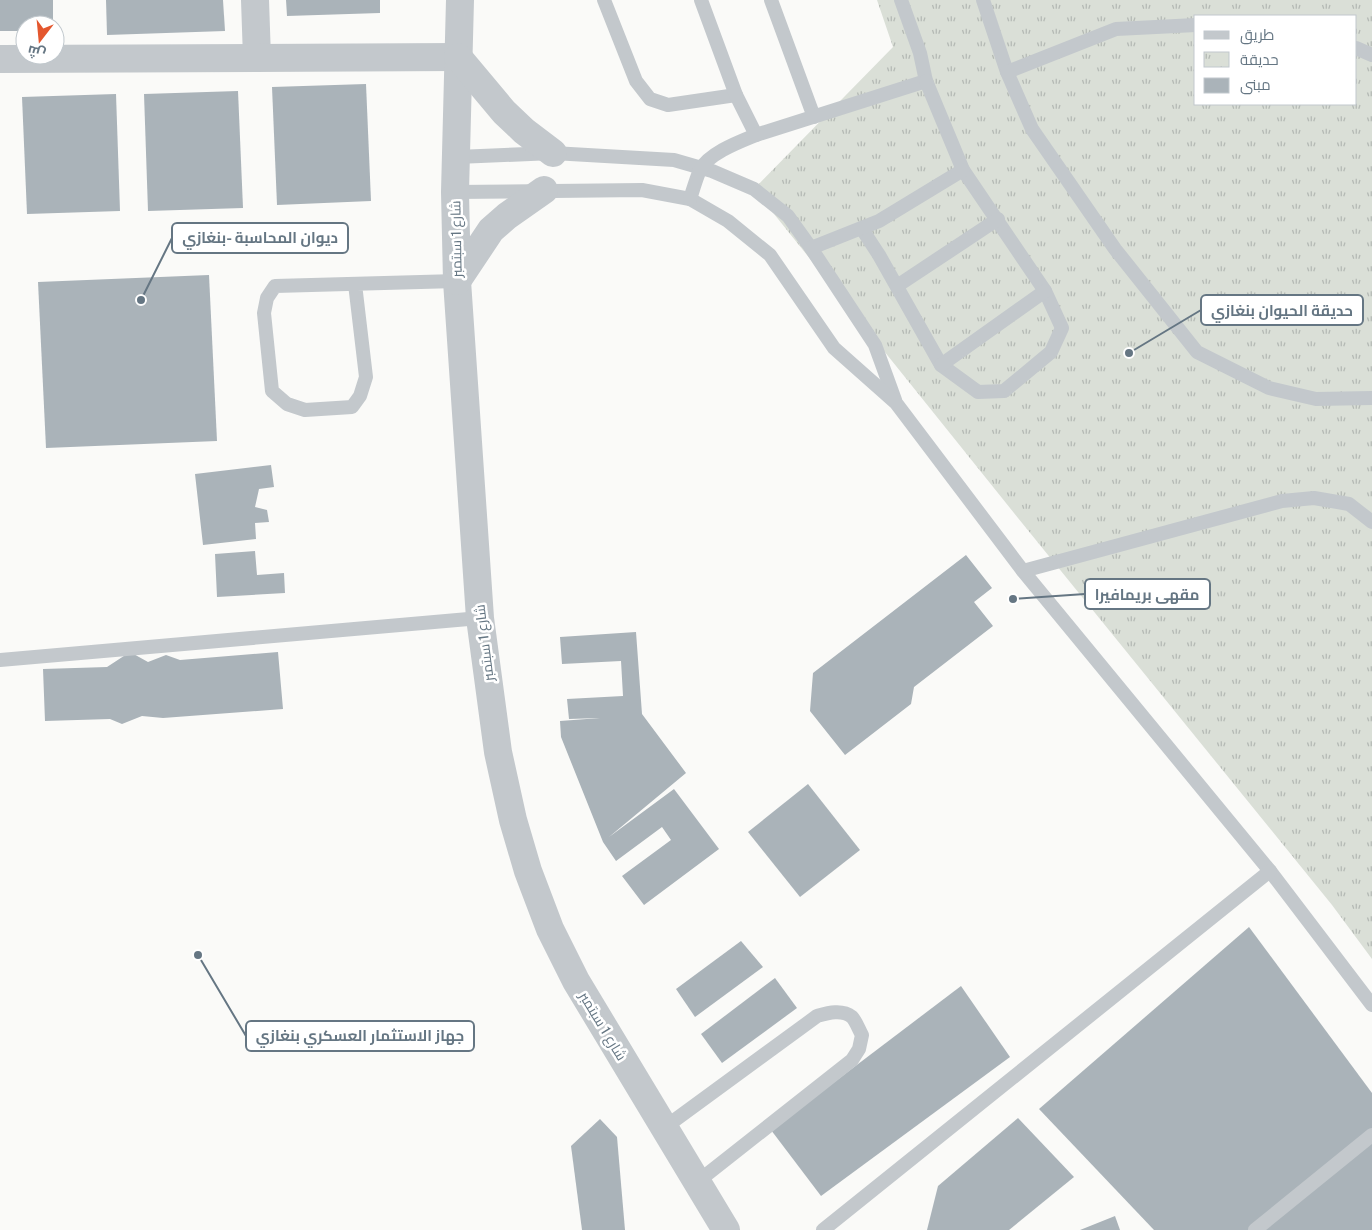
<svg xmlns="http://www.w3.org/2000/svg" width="1372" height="1230" font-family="'Public Sans',Cairo,sans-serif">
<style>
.park{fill:url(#park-tufts);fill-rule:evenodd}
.building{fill:#aab3b9}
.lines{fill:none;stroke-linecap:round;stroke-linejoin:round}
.service{stroke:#c3c8cc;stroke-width:14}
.minor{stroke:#c3c8cc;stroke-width:28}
.tertiary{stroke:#c3c8cc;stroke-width:28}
.labels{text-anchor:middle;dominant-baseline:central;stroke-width:5;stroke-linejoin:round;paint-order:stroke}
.street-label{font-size:14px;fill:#657683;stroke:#fff}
.leader{fill:none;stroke:#657683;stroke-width:2}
.callout-dot{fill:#657683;stroke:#fff;stroke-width:2}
.callout{fill:#fff;stroke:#657683;stroke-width:2}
.callout-label{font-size:15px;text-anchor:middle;font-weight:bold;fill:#657683}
</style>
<defs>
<pattern id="park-tufts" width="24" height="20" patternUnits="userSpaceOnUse" patternTransform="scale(1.25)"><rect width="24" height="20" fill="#dadfd7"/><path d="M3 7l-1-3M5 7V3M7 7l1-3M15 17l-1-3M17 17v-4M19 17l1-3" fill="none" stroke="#b4b9b4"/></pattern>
</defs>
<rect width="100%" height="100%" fill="#fafaf8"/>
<path class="park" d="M877,0H1372V959L1332,905L1018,518L754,189L893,47ZM1196,16H1356V104H1196Z"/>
<g class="building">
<path d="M0,0H53V25H25V31H0Z"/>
<path d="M106,0H223L225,31L107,35Z"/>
<path d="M286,0H380V13L287,16Z"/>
<path d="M366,84L371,201L277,205L272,87Z"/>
<path d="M238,91L243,208L148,211L144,94Z"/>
<path d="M116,94L120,211L27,214L22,97Z"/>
<path d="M209,275L217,441L46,448L38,282Z"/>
<path d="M271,465L274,487L259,489L255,507L267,510L269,522L255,523L256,539L203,545L195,474Z"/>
<path d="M255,551L257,575L284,573L285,593L217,597L215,554Z"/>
<path d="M966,555L992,588L974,602L993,626L914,687L911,704L845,755L810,711L813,673Z"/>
<path d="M636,632L642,714L686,773L609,837L674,789L719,849L644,905L622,876L671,840L662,827L616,861L603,842L561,737L560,721L600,718L569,719L567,699L623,696L621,661L562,664L560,637Z"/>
<path d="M130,652L148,662L166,655L180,660L278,652L283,709L163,718L142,716L122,724L110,719L45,721L43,669L107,667Z"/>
<path d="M808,784L860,850L800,897L748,832Z"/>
<path d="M1249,927L1372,1093V1230H1154L1039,1109Z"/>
<path d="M741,941L763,967L695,1017L676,989Z"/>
<path d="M775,978L797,1008L722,1063L701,1034Z"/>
<path d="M961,986L1010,1057L821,1196L771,1130Z"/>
<path d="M1018,1118L1074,1177L1009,1230H927L938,1186Z"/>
<path d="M600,1119L617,1137L625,1230H582L571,1146Z"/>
<path d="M1115,1216L1120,1230H1080Z"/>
</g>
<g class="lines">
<g class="service">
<path d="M604,0L636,81L650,99L668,105L736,95"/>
<path d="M701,0L736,95L756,135"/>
<path d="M771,0L814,117"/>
<path d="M983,0L1007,72L1032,129L1115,249L1197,352L1269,388L1316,399L1372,398"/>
<path d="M1356,48L1372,55"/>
<path d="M1007,72L1116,29L1196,25"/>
<path d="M457,157L553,153L674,160L712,171L754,189L788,216L811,248L875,345L895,400"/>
<path d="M455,192L642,190L690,199L728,221L770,255L834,348L896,403L1023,571L1270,871L1372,1005"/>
<path d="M690,199C693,190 696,179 700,170C709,153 739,142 756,135L926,81L920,53L901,0"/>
<path d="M862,229L879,255L941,365L978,392L1004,391L1051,352L1062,328L1045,291L963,170L926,81"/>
<path d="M811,248L879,221L963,170"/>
<path d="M355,284L366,377L360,396L352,407L305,410L287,404L272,391L264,313L267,298L275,286L457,281"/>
<path d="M897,286L998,219"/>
<path d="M941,365L1045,291"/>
<path d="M1023,571L1282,501L1314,498L1349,504L1372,522"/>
<path d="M0,660L480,618"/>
<path d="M664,1128L817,1016C828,1013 842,1009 852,1017C856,1021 859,1030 862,1035L859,1049L852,1060L696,1183"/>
<path d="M823,1230L1270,871"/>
<path d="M1255,1230L1372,1135"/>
</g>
<g class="minor">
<path d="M255,0L257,58"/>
<path d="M0,59L458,57"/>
</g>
<g class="tertiary">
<path d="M460,0L455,192L457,281L480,618L498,752L513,820L528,871L550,929L576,981L726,1230"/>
<path d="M458,57L504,112L524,131L553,153"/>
<path d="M457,281L491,230L507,216L544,190"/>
</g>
</g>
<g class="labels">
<g class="street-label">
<text transform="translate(456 239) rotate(-91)">شارع 1 سبتمبر</text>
<text transform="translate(484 643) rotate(-97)">شارع 1 سبتمبر</text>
<text transform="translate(603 1026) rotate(59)">شارع 1 سبتمبر</text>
</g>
</g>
<path class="leader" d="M141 300L172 238M1129 353L1201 310M1013 599L1085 594M198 955L246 1036"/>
<g class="callout-dot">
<circle cx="141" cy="300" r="5"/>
<circle cx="1129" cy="353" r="5"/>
<circle cx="1013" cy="599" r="5"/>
<circle cx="198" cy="955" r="5"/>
</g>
<g class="callout">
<rect x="172" y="223" width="176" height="30" rx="5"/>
<rect x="1201" y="295" width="162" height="30" rx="5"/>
<rect x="1085" y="579" width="125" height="30" rx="5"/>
<rect x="246" y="1021" width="228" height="30" rx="5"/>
</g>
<g class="callout-label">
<text x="260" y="243">ديوان المحاسبة -بنغازي</text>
<text x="1282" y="316">حديقة الحيوان بنغازي</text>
<text x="1147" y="600">مقهى بريمافيرا</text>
<text x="360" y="1041">جهاز الاستثمار العسكري بنغازي</text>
</g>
<rect x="1194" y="15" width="162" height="90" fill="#ffffff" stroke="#c1c8cd"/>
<rect x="1204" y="31" width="25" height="8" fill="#c3c8cc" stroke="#c1c8cd"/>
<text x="1240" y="40" font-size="15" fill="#657683">طريق</text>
<rect x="1204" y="52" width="25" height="15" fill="url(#park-tufts)" stroke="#c1c8cd"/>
<text x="1240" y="65" font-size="15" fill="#657683">حديقة</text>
<rect x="1204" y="78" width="25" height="15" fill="#aab3b9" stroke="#c1c8cd"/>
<text x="1240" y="90" font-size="15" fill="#657683">مبنى</text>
<g transform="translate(40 40) rotate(196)"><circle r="24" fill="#ffffff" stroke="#c1c8cd"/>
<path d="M0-4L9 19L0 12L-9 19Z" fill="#e4572e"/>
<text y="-8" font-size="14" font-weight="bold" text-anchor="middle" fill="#657683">ش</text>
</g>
</svg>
